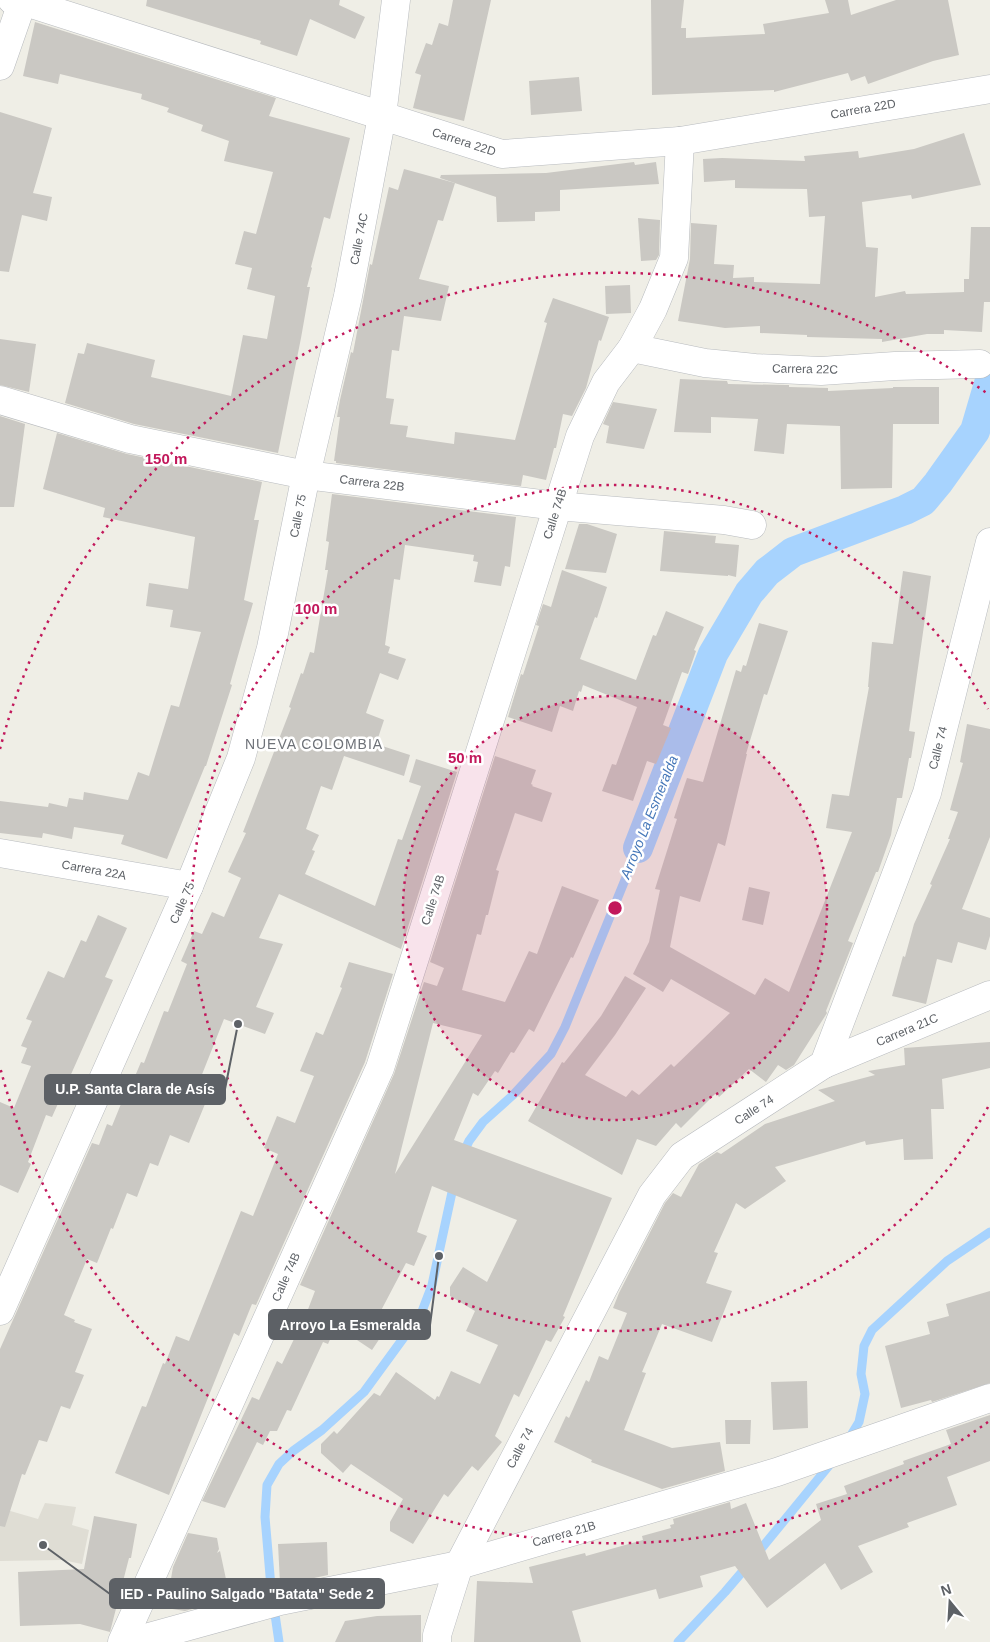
<svg xmlns="http://www.w3.org/2000/svg" width="990" height="1642" font-family="Helvetica,sans-serif">
<style>
.education{fill:#dfddd4}
.lines{fill:none;stroke-linecap:round;stroke-linejoin:round}
.stream{stroke:#a7d3fe;stroke-width:9}
.canal{stroke:#a7d3fe;stroke-width:30}
.building{fill:#cac8c3;fill-rule:evenodd}
.street-casing{stroke:#b8bbbf;stroke-width:29}
.street{stroke:#fff;stroke-width:28}
.ring{fill:none;stroke:#c2185b;stroke-width:2.5;stroke-dasharray:2.5 5}
.labels{text-anchor:middle;dominant-baseline:central;stroke-width:5;stroke-linejoin:round;paint-order:stroke}
.street-label{font-size:12px;fill:#5d6166;stroke:#fff}
.neighbourhood-label{font-size:14px;letter-spacing:1px;fill:#6e7278;stroke:#fff}
.water-label{font-size:14px;font-style:italic;fill:#4678b9;stroke:#fff}
.centre{fill:#c2185b;stroke:#fff;stroke-width:2.5}
.ring-label{font-size:15px;text-anchor:middle;font-weight:bold;fill:#c2185b;stroke:#fff;stroke-width:5;stroke-linejoin:round;paint-order:stroke}
.leader{fill:none;stroke:#5d6166;stroke-width:2}
.callout-dot{fill:#5d6166;stroke:#fff;stroke-width:2}
.callout{fill:#5d6166;stroke:#5d6166;stroke-width:2}
.callout-label{font-size:14px;text-anchor:middle;font-weight:bold;fill:#fff}
</style>
<rect width="100%" height="100%" fill="#efeee6"/>
<path class="education" d="M45,1503L76,1507L72,1525L89,1530L82,1564L62,1560L0,1561V1508L38,1519Z"/>
<g class="lines">
<g class="stream">
<path d="M462,1156L469,1141L483,1122L513,1095L551,1054L565,1027L638,848"/>
<path d="M848,1440L859,1422L865,1394L861,1374L864,1346L872,1330L947,1261L990,1232"/>
<path d="M756,1555L832,1462"/>
<path d="M279,1642L271,1587L265,1517L267,1485L279,1464L293,1451L322,1430L364,1392L421,1314L432,1285L454,1183"/>
<path d="M678,1642L725,1592L748,1565"/>
</g>
<path class="canal" d="M638,848L713,654L749,593L767,572L793,552L905,510L923,501L938,483L975,431L990,380"/>
</g>
<g class="building">
<path d="M147,0H340L339,5L365,17L355,39L310,19L297,56L260,44L261,41L146,6Z"/>
<path d="M453,0H491L464,121L413,108L421,75L415,73L426,43L432,45L439,23L448,26Z"/>
<path d="M651,0H684L681,28H686V38L765,34L763,24L829,13L825,0H848L851,15L896,0H948L959,55L933,61L868,84L865,76L851,81L848,73L774,92V90L652,95Z"/>
<path d="M35,22L276,98L269,116L350,138L330,219L324,217L311,267L312,268L307,287H310L301,338L278,453L134,424L65,403L78,353L84,354L87,343L155,360L151,377L231,396L243,335L267,339L275,296L247,289L252,268L235,264L244,231L256,234L273,172L224,161L229,141L201,131L203,125L167,112L169,108L141,99L142,94L60,74L58,84L23,76Z"/>
<path d="M579,77L582,111L531,115L529,81Z"/>
<path d="M0,112L52,128L33,193L52,197L47,221L22,215L9,272L0,271Z"/>
<path d="M964,133L981,185L912,199L911,195L862,202L866,247L878,248L875,297L905,291L906,294L964,292V279H969L971,227H990V302H984L982,332L944,330V334H927L882,342V339L807,337V335L760,333V326L725,328L678,321L690,259L691,223L717,225L714,264L734,265L733,278L754,277V282L820,284L825,216L809,217L807,189L735,188V180L704,182L703,159L722,158L805,161L804,156L858,151L859,158L914,149Z"/>
<path d="M634,162L635,165L656,162L659,184L560,190V211L535,212V221L497,222L496,197L440,178L441,175L546,173Z"/>
<path d="M404,169L455,183L443,221L438,220L419,279L449,286L441,321L404,316L399,351L392,350L386,398L394,399L390,424L408,426L406,437L454,444L455,432L515,440L547,323L544,322L553,298L609,317L601,341L599,340L586,388L572,416L563,414L556,448H554L546,480L523,475L521,486L336,463V461H334L340,417H337L340,400L351,352L353,353L370,264L372,265L389,187L398,190Z"/>
<path d="M638,218L660,220L659,255L656,260L641,261Z"/>
<path d="M630,285L631,313L606,314L605,286Z"/>
<path d="M0,339L36,344L29,392L0,385Z"/>
<path d="M680,379L727,381L728,384L785,385H789V387L828,388V391L893,388V387H939V424H893L892,488L841,489L840,426L787,424L784,454L754,451L758,419L711,417V433L674,432Z"/>
<path d="M613,402L657,409L644,449L606,443L609,426L603,424Z"/>
<path d="M0,416L25,424L14,507H0Z"/>
<path d="M57,433L127,454L262,482L254,520H259L244,600L253,603L230,684L232,685L206,766H205L167,859L121,844L124,835L74,827L72,839L43,833L42,838L0,833V801L48,807L49,803L67,807L69,798L83,800L84,792L128,800L138,772L149,776L171,705L179,707L201,632L170,627L173,610L146,606L149,583L188,589L195,537L103,517L105,508L43,489Z"/>
<path d="M332,494L516,517L510,567L505,566L501,586L474,582L478,562L473,561L474,555L405,545L400,580L394,579L385,645L390,647L388,653L406,659L398,680L380,673L366,713L384,720L376,744L410,755L404,776L344,756L332,790L321,786L306,829L319,835L312,850L315,851L305,874L375,906L398,839L402,840L421,786L409,782L416,759L457,772L401,949L279,894L259,938L283,944L256,1007L274,1013L265,1034L224,1019L199,1082L212,1087L189,1143L170,1135L158,1166L150,1163L137,1197L127,1193L113,1229L111,1228L97,1263L87,1259L64,1315L75,1320L74,1322L92,1329L75,1372L84,1375L70,1409L61,1406L47,1442L39,1440L25,1475L22,1474L5,1527L0,1526V1349L92,1143L99,1145L107,1124L112,1126L123,1099L125,1100L141,1062L144,1063L164,1011L168,1012L187,964L181,961L194,931L202,934L212,912L224,917L241,878L228,872L246,833L243,832L291,708L289,707L301,673L303,674L310,652L314,653L328,570H325L329,542L326,541Z"/>
<path d="M579,524H587L617,534L606,573L565,569Z"/>
<path d="M664,531L716,536L715,543L739,545L736,577L728,575V576L660,571Z"/>
<path d="M562,570L607,587L597,618L595,617L580,659L636,680L653,635L656,636L666,611L704,627L694,650L696,651L688,674L682,672L663,725L671,728L656,764L647,761L633,801L602,791L612,764L616,765L637,707L583,685L581,692L579,691L573,711L560,706L552,732L508,717L521,674L523,675L539,626L536,625L543,604L551,607Z"/>
<path d="M903,571L931,576L909,731L915,732L911,758H909L902,798H897L891,835L878,872H876L848,941L853,943L826,1011L827,1013L794,1065L786,1070L778,1065L766,1082L749,1069L719,1097L716,1093L681,1128L676,1123L656,1146L637,1139L622,1175L528,1121L562,1062L564,1063L601,1016L625,976L646,988L615,1035L585,1075L626,1097L632,1090L639,1095L671,1064L674,1067L730,1013L671,979L663,992L633,974L649,942L660,890L655,889L677,819L674,818L682,793L687,778L703,782L736,670L741,672L743,665L746,666L759,623L788,631L767,695L764,694L746,754H747L725,846L718,843L700,902L680,896L670,947L755,995L765,978L789,992L852,832L826,828L832,794L849,796L869,687H868L872,642L893,644Z"/>
<path d="M967,724L990,729V837L962,909L990,918V936L986,950L958,942L952,963L937,959L926,1004L892,996L903,956L905,957L914,924L932,885L930,884L950,839H948L958,812L950,810L963,763L960,762Z"/>
<path d="M495,756L536,770L531,784L533,785L532,786L552,793L542,822L515,813L496,870L499,871L488,915H486L481,935L477,934L462,990L505,1002L529,951L537,954L562,886L599,900L573,958L571,957L534,1032L529,1029L514,1053L511,1052L498,1073L495,1071L478,1096L473,1093L454,1140L612,1198L563,1316L565,1317L551,1342L546,1340L519,1397L514,1394L495,1436L502,1442L478,1471L472,1466L448,1497L444,1494L413,1544L390,1531V1522L403,1499L351,1464L343,1473L321,1453V1444L334,1431L337,1434L374,1393L380,1396L396,1372L435,1400L437,1396L439,1397L451,1371L480,1384L498,1345L466,1331L475,1311L450,1296V1287L463,1267L487,1282L517,1220L432,1186L417,1232L427,1236L414,1266L406,1263L375,1322L386,1329L372,1350L336,1326L328,1344L323,1342L291,1411L287,1410L277,1431H270L263,1445L257,1442L225,1508L202,1501L252,1397L259,1400L277,1361L282,1364L307,1312L315,1291L300,1285L394,1074L424,982L437,986L444,968L430,962ZM433,1023L482,1035L395,1174Z"/>
<path d="M749,887L770,892L763,925L742,920Z"/>
<path d="M98,915L127,928L105,977L113,980L52,1117L46,1115L28,1162L31,1164L18,1193L0,1185V1102L14,1108L31,1066L21,1063L27,1048L21,1046L32,1021L26,1019L48,971L64,978L81,940L86,942Z"/>
<path d="M349,962L393,974L365,1062L256,1305L252,1304L239,1336L234,1333L169,1495L115,1473L142,1406L146,1407L163,1363L165,1364L176,1336L189,1341L241,1211L253,1216L278,1154L264,1148L277,1116L295,1123L314,1076L300,1071L316,1032L323,1035L342,988L340,987Z"/>
<path d="M990,1042V1068L942,1079L944,1109H931L933,1159L904,1160L903,1139L866,1145L865,1141L775,1167L786,1181L745,1209L736,1203L714,1252L718,1253L706,1283L732,1291L712,1342L662,1324L642,1372L646,1373L624,1430L672,1448L720,1442L725,1471L662,1489L591,1462L592,1460L554,1442L566,1416L569,1418L586,1380L589,1382L599,1356L608,1360L627,1313L613,1308L619,1293L665,1203L673,1193L681,1197L699,1164L717,1152L721,1154L765,1124L835,1101L818,1090L875,1075L868,1071L905,1065L904,1048Z"/>
<path d="M990,1291V1383L932,1402L931,1400L901,1408L885,1346L930,1334L927,1322L949,1316L946,1304Z"/>
<path d="M807,1381L808,1428L773,1430L771,1382Z"/>
<path d="M990,1415V1461L947,1477L957,1505L907,1523L909,1527L858,1546L873,1572L841,1590L825,1563L767,1608L735,1566L700,1576L703,1587L659,1599L656,1589L572,1611L581,1642H474L477,1581L533,1583L529,1567L585,1553L586,1556L643,1540L642,1536L671,1528L670,1525L674,1524L673,1519L730,1502L731,1509L746,1503L769,1560L821,1520L816,1504L847,1494L844,1486L904,1464L903,1461L951,1444L946,1430Z"/>
<path d="M725,1420H751L750,1444H726Z"/>
<path d="M94,1516L137,1524L131,1558H129L110,1632L80,1624L20,1626L18,1572L84,1569Z"/>
<path d="M188,1533L217,1538L219,1549L217,1553L220,1551L230,1598L185,1611L166,1608L173,1567Z"/>
<path d="M327,1542L328,1575L291,1583H280L278,1544Z"/>
<path d="M421,1615V1642H335L345,1621L377,1616Z"/>
</g>
<g class="lines">
<g class="street-casing">
<g id="street">
<path d="M12,0L22,1L502,154L680,141L990,89"/>
<path d="M0,66L23,0"/>
<path d="M632,348L705,363L755,368L821,371L895,366L980,364"/>
<path d="M0,400L130,439L306,475L557,506L724,520L752,525"/>
<path d="M0,853L189,886"/>
<path d="M824,1064L990,995"/>
<path d="M0,1311L189,886L241,758L271,648L306,475L348,296L382,116L396,0"/>
<path d="M122,1642L380,1068L580,436L606,382L632,348L653,309L674,258L680,141"/>
<path d="M131,1642L280,1601L459,1565L777,1472L990,1398"/>
<path d="M437,1642V1635L459,1565L652,1195L682,1156L824,1064L927,793L990,542"/>
</g>
</g>
<use href="#street" class="street"/>
</g>
<circle cx="615" cy="908" r="212" fill="#c2185b" fill-opacity=".12"/>
<g class="ring">
<circle cx="615" cy="908" r="212"/>
<path d="M988 1107A423 423 0 1 1 988 709"/>
<path d="M988 1422A635 635 0 0 1 0 1067M0 749A635 635 0 0 1 988 394"/>
</g>
<g class="labels">
<g class="street-label">
<text transform="translate(863 109) rotate(-10)">Carrera 22D</text>
<text transform="translate(464 142) rotate(18)">Carrera 22D</text>
<text transform="translate(359 239) rotate(-79)">Calle 74C</text>
<text transform="translate(805 369) rotate(1)">Carrera 22C</text>
<text transform="translate(372 483) rotate(7)">Carrera 22B</text>
<text transform="translate(555 514) rotate(-72)">Calle 74B</text>
<text transform="translate(298 516) rotate(-79)">Calle 75</text>
<text transform="translate(938 748) rotate(-76)">Calle 74</text>
<text transform="translate(94 870) rotate(10)">Carrera 22A</text>
<text transform="translate(433 900) rotate(-72)">Calle 74B</text>
<text transform="translate(182 903) rotate(-66)">Calle 75</text>
<text transform="translate(907 1030) rotate(-23)">Carrera 21C</text>
<text transform="translate(754 1110) rotate(-33)">Calle 74</text>
<text transform="translate(286 1277) rotate(-66)">Calle 74B</text>
<text transform="translate(520 1448) rotate(-62)">Calle 74</text>
<text transform="translate(564 1534) rotate(-16)">Carrera 21B</text>
</g>
<g class="neighbourhood-label">
<text x="314" y="744">NUEVA COLOMBIA</text>
</g>
<g class="water-label">
<text transform="translate(649 817) rotate(-68)">Arroyo La Esmeralda</text>
</g>
</g>
<circle cx="615" cy="908" r="8" class="centre"/>
<g class="ring-label">
<text x="166" y="464">150 m</text>
<text x="316" y="614">100 m</text>
<text x="465" y="763">50 m</text>
</g>
<path class="leader" d="M238 1024L225 1089M439 1256L430 1325M43 1545L110 1594"/>
<g class="callout-dot">
<circle cx="238" cy="1024" r="5"/>
<circle cx="439" cy="1256" r="5"/>
<circle cx="43" cy="1545" r="5"/>
</g>
<g class="callout">
<rect x="45" y="1075" width="180" height="29" rx="5"/>
<rect x="269" y="1310" width="161" height="29" rx="5"/>
<rect x="110" y="1579" width="274" height="29" rx="5"/>
</g>
<g class="callout-label">
<text x="135" y="1094">U.P. Santa Clara de Asís</text>
<text x="350" y="1330">Arroyo La Esmeralda</text>
<text x="247" y="1599">IED - Paulino Salgado "Batata" Sede 2</text>
</g>
<g transform="translate(950 1602) rotate(342)" stroke="#ffffff" stroke-width="4" paint-order="stroke">
<path d="M0-4L9 19L0 12L-9 19Z" fill="#5d6166"/>
<text y="-8" font-size="14" font-weight="bold" text-anchor="middle" fill="#5d6166">N</text>
</g>
</svg>
